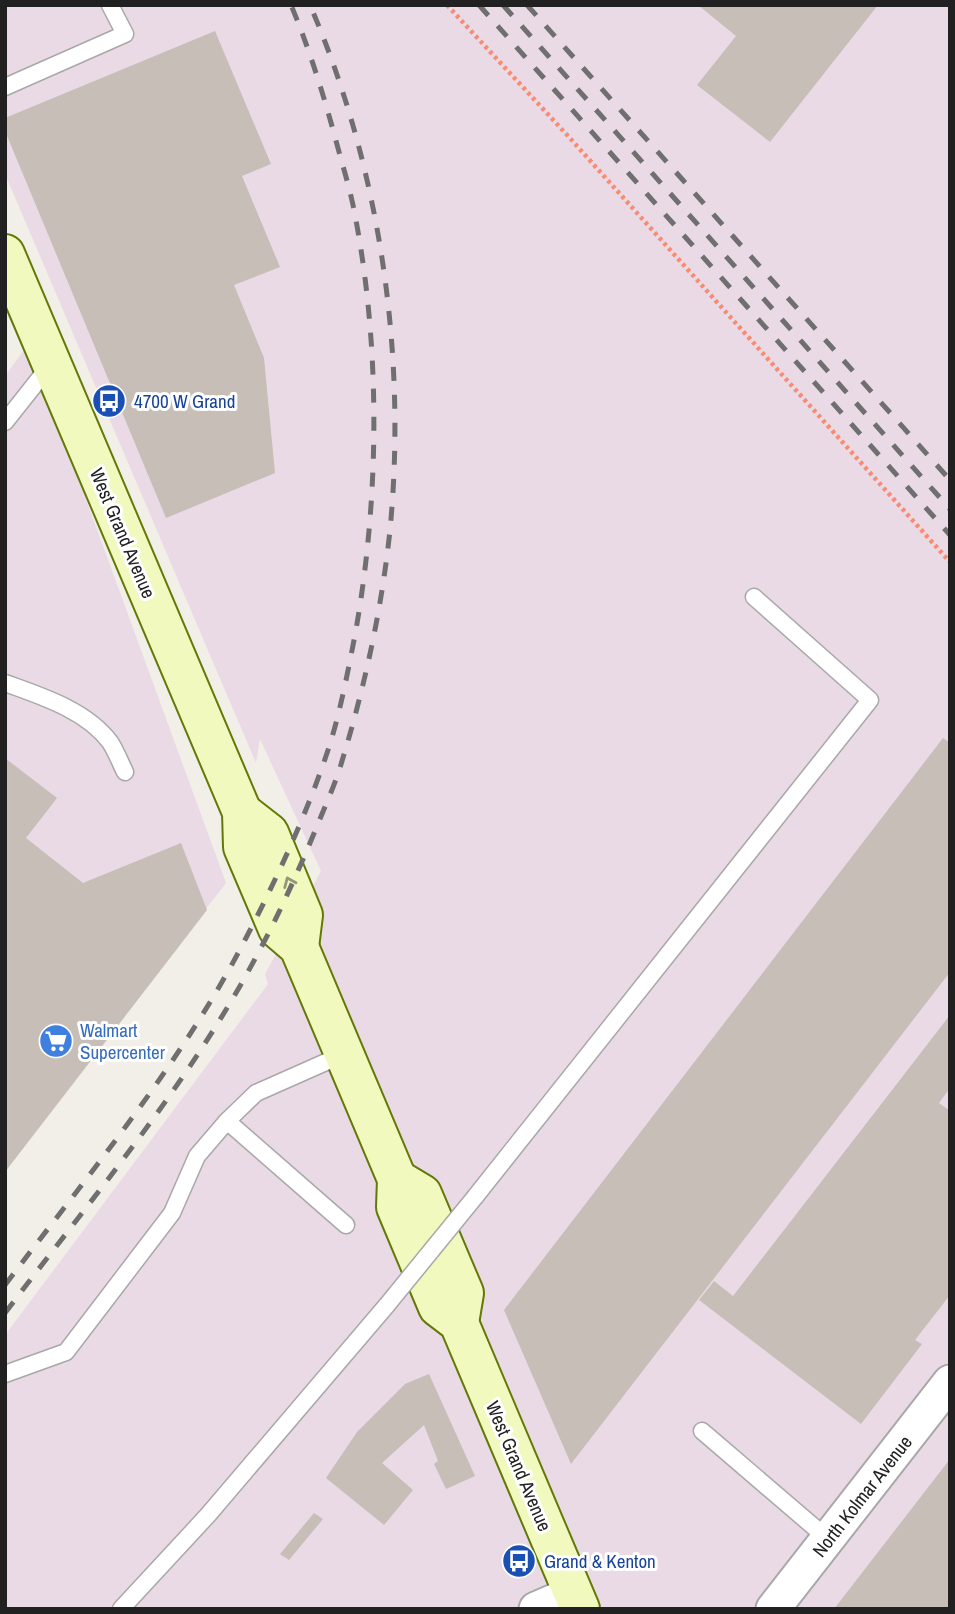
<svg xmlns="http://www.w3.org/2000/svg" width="955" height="1614" font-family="'Archivo Narrow',sans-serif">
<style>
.industrial{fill:#eadae6}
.building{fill:#c6beb7}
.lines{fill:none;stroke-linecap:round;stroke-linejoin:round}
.service-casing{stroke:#a8a8a8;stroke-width:19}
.minor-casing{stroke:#a8a8a8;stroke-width:37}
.secondary-casing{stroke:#637907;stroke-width:42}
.path{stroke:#f88b72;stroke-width:4.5;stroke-dasharray:3.5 3.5;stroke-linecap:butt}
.service{stroke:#fff;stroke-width:16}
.minor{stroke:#fff;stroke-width:33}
.secondary{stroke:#f1f9be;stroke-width:38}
.rail{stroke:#6f6f6f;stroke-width:5;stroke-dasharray:14 14;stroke-linecap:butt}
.service-bridge-casing{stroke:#a8a8a8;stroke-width:19;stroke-linecap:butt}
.service-bridge{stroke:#fff;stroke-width:16}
.oneway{stroke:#939877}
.labels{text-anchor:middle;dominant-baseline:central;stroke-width:6;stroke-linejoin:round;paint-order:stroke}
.transit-label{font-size:19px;fill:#164399;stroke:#fff;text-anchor:start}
.street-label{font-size:19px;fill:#212121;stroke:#fff}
.shop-label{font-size:19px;fill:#366cbe;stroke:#fff;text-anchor:start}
</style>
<rect width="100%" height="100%" fill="#f1efe8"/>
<g class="industrial">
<path d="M5,5H950V1609H5V1335L268,984L265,974L321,871L260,739L256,763L5,174Z"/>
<path d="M29,343L226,883L5,1169V376Z"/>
</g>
<g class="building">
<path d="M698,5H878L770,142L697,85L736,36Z"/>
<path d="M215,31L271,164L242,176L280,267L234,285L264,358L275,473L166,518L5,131V118Z"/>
<path d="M943,738L950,743V972L571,1464L504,1310Z"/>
<path d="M5,758L57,798L26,838L83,883L181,843L207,910L5,1172Z"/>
<path d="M950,1015V1088L939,1103L950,1111V1295L915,1340L922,1344L861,1424L699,1300L714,1281L733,1296Z"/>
<path d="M429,1374L475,1476L446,1489L434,1464L438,1461L424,1425L382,1463L413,1490L384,1525L326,1478L357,1432L405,1384Z"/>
<path d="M950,1459V1609H834Z"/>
<path d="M314,1513L323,1519L289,1560L280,1554Z"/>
</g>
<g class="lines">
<g class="service-casing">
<g id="service">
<path d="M5,87L125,34L110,5"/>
<path d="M5,422L51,364"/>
<path d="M5,683C41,696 86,710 110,742C116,751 120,762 125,772"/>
<path d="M344,1054L256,1093L227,1121L346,1225"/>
<path d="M475,1197L870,700L754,597"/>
<path d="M5,1374L66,1352L172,1213L197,1156L227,1121"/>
<path d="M702,1431L828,1539"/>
<path d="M121,1609L208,1515L387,1305"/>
</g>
</g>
<g class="minor-casing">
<g id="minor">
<path d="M536,1609L573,1593"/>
<path d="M773,1609L950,1382"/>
</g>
</g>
<g class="secondary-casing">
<g id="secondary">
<path d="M5,254L242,812L243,847L278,929L299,947L397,1179L396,1207L438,1307L459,1323L580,1609"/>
<path d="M242,812L269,833L303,915L299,947"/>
<path d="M397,1179L422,1194L464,1293L459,1323"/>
</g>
</g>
<path class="path" d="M447,5L568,136L950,562"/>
<use href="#service" class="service"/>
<use href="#minor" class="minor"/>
<use href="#secondary" class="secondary"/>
<g class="rail">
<path d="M479,5L950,535"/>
<path d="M503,5L950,509"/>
<path d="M527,5L950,480"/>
<path d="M5,1285C89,1174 184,1060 247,936C279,874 309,809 330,744C341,708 348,671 355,635C380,497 381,342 353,205C348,182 341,160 335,137C323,93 309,48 291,5"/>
<path d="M5,1313C92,1198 188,1085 256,957C281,911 302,863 322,814C329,797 337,779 342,761C365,686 382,607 390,530C407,354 380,167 310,5"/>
</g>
<g class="service-bridge-casing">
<path id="service-bridge" d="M387,1305L475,1197"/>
</g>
<use href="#service-bridge" class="service-bridge"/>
</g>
<defs><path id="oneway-chevron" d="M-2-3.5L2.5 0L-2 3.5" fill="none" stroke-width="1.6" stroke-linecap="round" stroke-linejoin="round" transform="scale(1.75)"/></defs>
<use class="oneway" href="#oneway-chevron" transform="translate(289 882) rotate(-113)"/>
<defs>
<g id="bus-disc" transform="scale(1.75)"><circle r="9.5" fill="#1a4fb4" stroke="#fff"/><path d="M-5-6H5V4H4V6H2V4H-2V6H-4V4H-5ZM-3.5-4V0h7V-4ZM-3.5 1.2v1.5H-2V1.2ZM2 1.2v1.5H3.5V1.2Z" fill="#fff"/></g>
<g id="supermarket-disc" transform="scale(1.75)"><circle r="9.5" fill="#3f7fe0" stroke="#fff"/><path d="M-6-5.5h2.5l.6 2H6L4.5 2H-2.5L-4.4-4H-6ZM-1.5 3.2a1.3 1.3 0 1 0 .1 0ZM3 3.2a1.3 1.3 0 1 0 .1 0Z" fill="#fff"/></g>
</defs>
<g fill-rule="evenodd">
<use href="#bus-disc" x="109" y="401"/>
<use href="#supermarket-disc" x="56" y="1041"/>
<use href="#bus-disc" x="519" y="1561"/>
</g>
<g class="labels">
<g class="transit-label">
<text x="134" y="401">4700 W Grand</text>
<text x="544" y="1561">Grand &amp; Kenton</text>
</g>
<g class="street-label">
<text transform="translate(123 533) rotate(67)">West Grand Avenue</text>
<text transform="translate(519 1466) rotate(67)">West Grand Avenue</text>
<text transform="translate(862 1496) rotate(-52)">North Kolmar Avenue</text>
</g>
<g class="shop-label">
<text x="80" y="1030">Walmart<tspan x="80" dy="22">Supercenter</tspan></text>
</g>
</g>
<rect width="955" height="1614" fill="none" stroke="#212121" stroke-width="14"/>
</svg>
